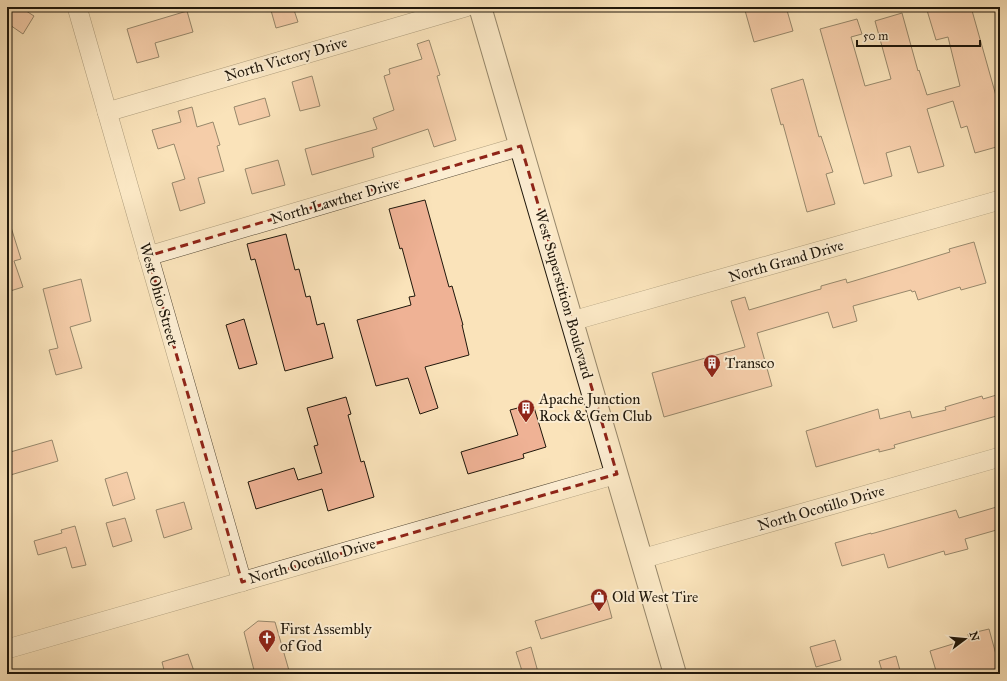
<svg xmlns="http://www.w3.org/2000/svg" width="1007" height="681" font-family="'IM FELL Great Primer',serif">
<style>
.building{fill:#efb295;stroke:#1f170b}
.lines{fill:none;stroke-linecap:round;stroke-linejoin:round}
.minor-casing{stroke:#564a37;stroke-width:20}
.secondary-casing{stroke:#1f170b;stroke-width:24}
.minor{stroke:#fcedd2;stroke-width:19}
.secondary{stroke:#fcedd2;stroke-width:22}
.marked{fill:none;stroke:#8f2418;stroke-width:3;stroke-dasharray:8 5;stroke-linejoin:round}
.labels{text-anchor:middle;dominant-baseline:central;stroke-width:4;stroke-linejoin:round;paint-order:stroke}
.street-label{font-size:15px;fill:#1f170b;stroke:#fcedd2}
.poi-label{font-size:15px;fill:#1f170b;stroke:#fcedd2;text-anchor:start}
</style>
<rect width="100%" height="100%" fill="#fae3ba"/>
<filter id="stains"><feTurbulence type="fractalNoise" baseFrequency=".005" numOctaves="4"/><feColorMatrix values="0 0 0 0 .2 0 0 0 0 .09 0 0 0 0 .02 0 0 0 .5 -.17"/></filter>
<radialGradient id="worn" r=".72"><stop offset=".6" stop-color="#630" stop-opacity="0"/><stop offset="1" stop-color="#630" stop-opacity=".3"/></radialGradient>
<g class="building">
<path d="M7,7H20L34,16L23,34L7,23Z"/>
<path d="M270,7H293L298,22L276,28Z"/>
<path d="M744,7H786L793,31L754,42Z"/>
<path d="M926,7H971L1000,110V146L975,153L967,126L961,128L953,101L927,109L944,166L918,173L910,146L886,153L892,176L864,184L820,29L857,19L862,34L851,37L865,86L891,79L875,21L902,13L918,71L919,70L927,95L960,86L948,37L936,40Z"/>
<path d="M187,11L193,32L155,43L159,57L137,63L127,29Z"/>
<path d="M429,40L440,75L437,76L456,140L434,147L428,129L372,148L374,157L312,175L305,149L377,129L373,118L394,110L384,76L390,74L389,69L422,59L417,44Z"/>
<path d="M312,76L320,106L300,111L292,82Z"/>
<path d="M803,79L819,137L821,136L833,172L826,174L835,204L807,212L783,124L781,125L771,89Z"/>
<path d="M265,98L270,116L239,125L234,107Z"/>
<path d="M192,107L197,127L213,122L220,145L217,146L224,171L198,178L205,203L180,211L172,183L185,179L174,144L158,149L152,130L181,122L178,111Z"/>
<path d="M278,160L285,185L252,194L245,169Z"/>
<path d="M425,200L449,287L452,286L463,325H462L469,355L425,367L438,408L420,414L408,378L376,386L357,320L411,305L409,297L415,296L402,248L400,249L389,209Z"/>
<path d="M10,224L21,259L14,261L23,287L7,292V225Z"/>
<path d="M286,234L295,270L299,269L306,297L310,296L317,325L324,323L333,358L285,371L255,259L251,260L247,244Z"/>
<path d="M974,242L986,283L961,290L960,287L918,300L915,291L912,292L911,290L853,306L857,321L833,328L828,312L757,333L772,386L664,417L652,373L745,347L731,301L745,297L749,310L817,290L821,289V286L846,279L847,283L904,266L950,252L949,249Z"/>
<path d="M81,279L91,321L70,327L82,368L56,375L49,350L58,348L43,289Z"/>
<path d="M244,319L257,364L239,369L226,325Z"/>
<path d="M1000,394V415L894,445L895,448L879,452V449L816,467L806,431L878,409L880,419L910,411L912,418L946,410L945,407L982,396L983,399Z"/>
<path d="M346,397L351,414L348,415L361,462L364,461L374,497L328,511L322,489L256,509L248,482L294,468L298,480L322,473L314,446L318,445L307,408Z"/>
<path d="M533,404L546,447L523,454L524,458L468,474L461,452L518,435L510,410Z"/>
<path d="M52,440L58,461L7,476V453Z"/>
<path d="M127,472L135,499L113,506L105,479Z"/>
<path d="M184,502L192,529L164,538L156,510Z"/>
<path d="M1000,506V529L965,539L968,549L945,555L944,551L888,568L884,554L842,566L835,543L871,533V534L956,510L959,518Z"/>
<path d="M125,518L132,541L113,547L106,523Z"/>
<path d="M75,526L86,565L72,568L66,547L38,555L34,541L62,533L61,530Z"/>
<path d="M607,599L612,618L541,639L535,621Z"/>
<path d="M258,621L275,622L290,674H255L244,632Z"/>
<path d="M989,629L1000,669V674H937L930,651L969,639L968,634Z"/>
<path d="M835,640L841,660L816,667L810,647Z"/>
<path d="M531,647L538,672L530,674H523L516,652Z"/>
<path d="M188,654L195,674H165L162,662Z"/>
<path d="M896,656L901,674H883L879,661Z"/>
</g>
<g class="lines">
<g class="minor-casing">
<g id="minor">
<path d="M77,7L242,582"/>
<path d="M107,112L466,7"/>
<path d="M148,256L521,146"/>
<path d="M572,321L1000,200"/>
<path d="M641,559L1000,457"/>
<path d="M7,649L617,474"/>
</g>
</g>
<g class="secondary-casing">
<path id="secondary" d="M480,7L675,674"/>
</g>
<use href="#minor" class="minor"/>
<use href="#secondary" class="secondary"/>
</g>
<path d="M0 0H1007V681H0ZM521,146L617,474L242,582L148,256Z" fill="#fae3ba" fill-opacity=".55" fill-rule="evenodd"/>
<path class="marked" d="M521,146L617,474L242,582L148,256Z"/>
<defs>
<g id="building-pin" transform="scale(0.9)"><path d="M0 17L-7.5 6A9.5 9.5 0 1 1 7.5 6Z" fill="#8f2418" stroke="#fcedd2"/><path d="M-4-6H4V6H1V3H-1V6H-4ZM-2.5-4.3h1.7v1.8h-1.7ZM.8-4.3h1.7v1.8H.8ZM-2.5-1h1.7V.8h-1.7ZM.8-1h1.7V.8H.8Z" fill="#fff"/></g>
<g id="shop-pin" transform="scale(0.9)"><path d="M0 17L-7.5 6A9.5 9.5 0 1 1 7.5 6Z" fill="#8f2418" stroke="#fcedd2"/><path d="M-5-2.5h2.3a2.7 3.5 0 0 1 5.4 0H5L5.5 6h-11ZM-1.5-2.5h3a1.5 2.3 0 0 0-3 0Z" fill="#fff"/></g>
<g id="church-pin" transform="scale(0.9)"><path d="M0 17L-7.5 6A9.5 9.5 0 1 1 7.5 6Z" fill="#8f2418" stroke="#fcedd2"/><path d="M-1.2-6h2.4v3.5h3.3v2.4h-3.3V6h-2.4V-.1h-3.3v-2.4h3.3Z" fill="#fff"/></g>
</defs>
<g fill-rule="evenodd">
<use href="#building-pin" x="712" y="363"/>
<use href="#building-pin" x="526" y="408"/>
<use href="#shop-pin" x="599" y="597"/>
<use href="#church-pin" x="267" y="638"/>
</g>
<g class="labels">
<g class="street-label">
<text transform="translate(286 59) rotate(-16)">North Victory Drive</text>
<text transform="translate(335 201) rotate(-16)">North Lawther Drive</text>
<text transform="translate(786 261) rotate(-16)">North Grand Drive</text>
<text transform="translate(159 294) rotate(74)">West Ohio Street</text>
<text transform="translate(564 294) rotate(74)">West Superstition Boulevard</text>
<text transform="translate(821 508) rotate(-16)">North Ocotillo Drive</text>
<text transform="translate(312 561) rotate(-16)">North Ocotillo Drive</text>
</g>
<g class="poi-label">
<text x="725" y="363">Transco</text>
<text x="539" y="399">Apache Junction<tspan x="539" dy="17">Rock &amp; Gem Club</tspan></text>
<text x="612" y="597">Old West Tire</text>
<text x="280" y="629">First Assembly<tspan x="280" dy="17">of God</tspan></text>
</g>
</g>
<rect width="1007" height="681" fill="none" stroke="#fae3ba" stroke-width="24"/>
<rect x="8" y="8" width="991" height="665" fill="none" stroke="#1f170b" stroke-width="2"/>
<rect x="12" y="12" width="983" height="657" fill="none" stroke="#1f170b"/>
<g transform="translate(965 639) rotate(74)" stroke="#fcedd2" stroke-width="3" paint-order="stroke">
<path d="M0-3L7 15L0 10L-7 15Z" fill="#1f170b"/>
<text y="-6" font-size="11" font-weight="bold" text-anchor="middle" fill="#1f170b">N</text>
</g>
<path d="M857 40v6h123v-6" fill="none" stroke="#1f170b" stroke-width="2"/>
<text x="863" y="40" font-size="12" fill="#1f170b" stroke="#fcedd2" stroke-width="3" paint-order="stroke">50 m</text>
<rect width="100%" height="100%" filter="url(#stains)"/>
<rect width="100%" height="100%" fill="url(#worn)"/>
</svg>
